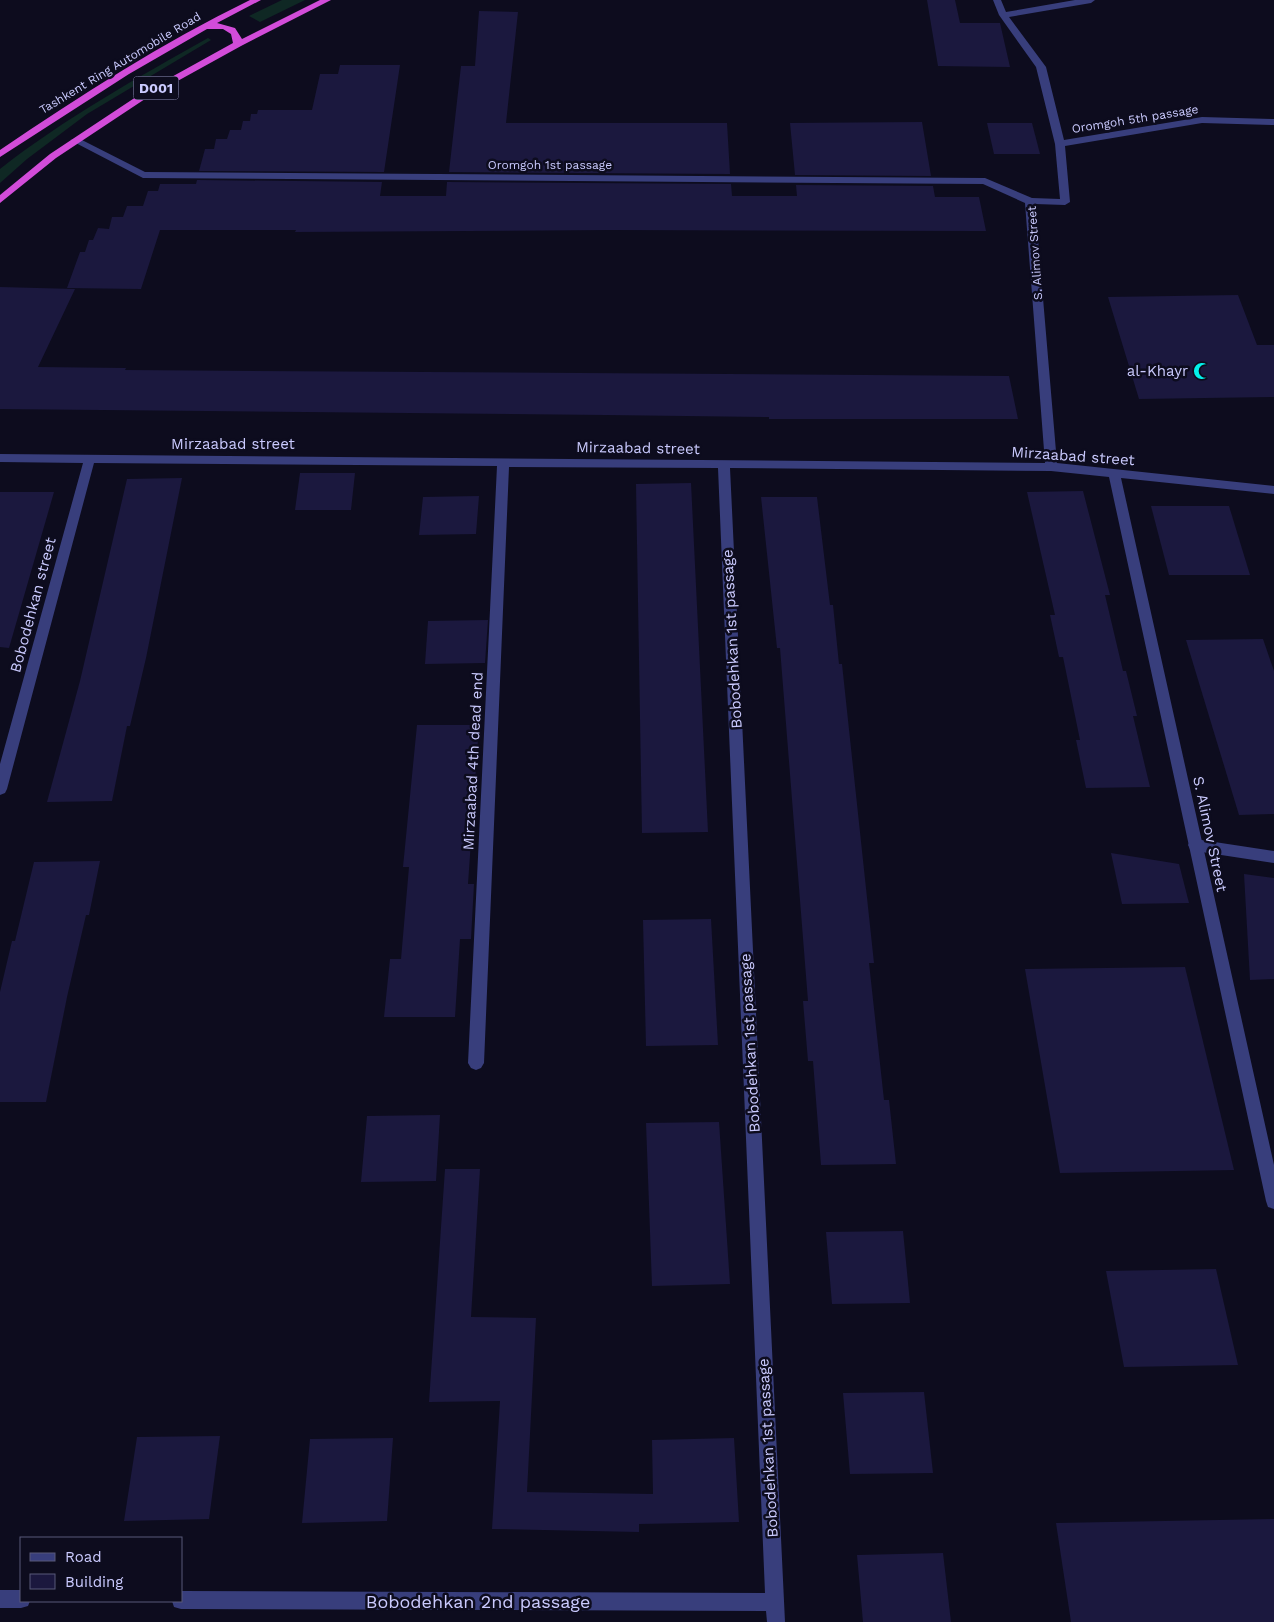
<svg xmlns="http://www.w3.org/2000/svg" width="1274" height="1622" font-family="'Work Sans',sans-serif">
<style>
.green{fill:#0f2824}
.building{fill:#1b183e}
.lines{fill:none;stroke-linecap:round;stroke-linejoin:round}
.service{fill:#383e7c;fill-rule:evenodd}
.minor{fill:#383e7c;fill-rule:evenodd}
.trunk{fill:#d24cd9;fill-rule:evenodd}
.labels{text-anchor:middle;dominant-baseline:central;stroke-width:5;stroke-linejoin:round;paint-order:stroke}
.far-street-label{font-size:12px;fill:#cacafe;stroke:#0d0c1e}
.shield{fill:#0d0c1e;stroke:#9191bb;stroke-width:1}
.shield-label{font-size:14px;font-weight:bold;fill:#cacafe}
.poi-label{font-size:15px;fill:#cacafe;stroke:#0d0c1e;text-anchor:end}
.street-label{font-size:15px;fill:#cacafe;stroke:#0d0c1e}
.near-street-label{font-size:18px;fill:#cacafe;stroke:#0d0c1e}
</style>
<rect width="100%" height="100%" fill="#0d0c1e"/>
<g class="green">
<path d="M282,0H305L260,22L249,16Z"/>
<path d="M208,38L211,40L87,114L27,159L0,183V169C65,118 137,78 208,38Z"/>
</g>
<g class="building">
<path d="M927,0H955L960,23H1000L1010,67L938,66Z"/>
<path d="M479,11L518,12L506,123H727L730,174L449,172L461,66H475Z"/>
<path d="M340,65H400L384,172L199,171L205,149H214L216,139H227L230,130H241L243,121H250L251,114H257L258,110H312L320,74H338Z"/>
<path d="M922,122L931,176L795,175L790,123Z"/>
<path d="M987,123H1032L1040,154H994Z"/>
<path d="M197,180L382,182L380,196H446L447,182L731,184L732,196H797L796,185L933,186L935,197H979L986,231L610,230L295,232L296,230H160L141,289L67,288L80,252H85L89,240H93L98,228L109,229L112,217H123L127,206H143L148,191H158L160,184H196Z"/>
<path d="M0,287L75,289L38,367L126,368L125,370L1009,376L1018,419H769V417L606,415L0,409Z"/>
<path d="M1238,295L1257,345H1274V397L1139,399L1108,297Z"/>
<path d="M300,473H355L351,510H295Z"/>
<path d="M182,478L146,658L130,726H127L112,801L47,802L80,681L127,479Z"/>
<path d="M691,483L708,832L642,833L636,484Z"/>
<path d="M1083,491L1110,595H1105L1123,671H1126L1137,716H1133L1150,787L1086,788L1076,740H1080L1063,657H1059L1050,615H1055L1027,492Z"/>
<path d="M0,492H54L9,648L0,647Z"/>
<path d="M479,496L476,534L419,535L423,497Z"/>
<path d="M761,497H817L830,605H833L839,664H842L874,963H869L884,1100H889L896,1164L821,1165L813,1061H808L803,1001H808L780,648H777Z"/>
<path d="M1151,506H1229L1250,575H1169Z"/>
<path d="M488,620L485,663L425,664L428,621Z"/>
<path d="M1263,639L1274,671V814L1239,815L1186,640Z"/>
<path d="M417,725H479L468,884H474L471,939H460L455,1017H384L390,959H401L409,867H403Z"/>
<path d="M1111,853L1179,864L1189,903L1122,904Z"/>
<path d="M100,861L89,915H86L67,997L46,1102H0V992L12,941H15L34,862Z"/>
<path d="M1244,874L1274,878V979L1250,980Z"/>
<path d="M711,919L718,1045L646,1046L643,920Z"/>
<path d="M1185,967L1234,1170L1060,1173L1025,969Z"/>
<path d="M440,1115L436,1181L361,1182L367,1116Z"/>
<path d="M719,1122L730,1284L652,1286L646,1123Z"/>
<path d="M445,1169H480L471,1317L536,1318L527,1492L653,1494L652,1440L734,1438L739,1522L639,1524V1532L492,1529L500,1401L429,1402Z"/>
<path d="M903,1231L910,1303L832,1304L826,1232Z"/>
<path d="M1216,1269L1238,1365L1124,1367L1106,1271Z"/>
<path d="M924,1392L933,1473L850,1474L843,1393Z"/>
<path d="M220,1436L209,1519L124,1521L137,1437Z"/>
<path d="M393,1438L387,1521L302,1523L310,1439Z"/>
<path d="M1274,1519V1622H1071L1056,1523Z"/>
<path d="M943,1553L951,1622H863L857,1555Z"/>
</g>
<g class="lines">
<path class="service" d="M1195,839L1274,851V863L1195,851L1190,849L1188,845L1190,841Z"/>
<g class="minor">
<path d="M993,0H1001L1006,12L1075,0H1095L1091,3L1009,17L1046,67L1064,140L1202,117L1274,119V125L1202,123L1065,146L1070,202L1065,205L1035,204L1057,463L1274,486V494L1121,478L1274,1165V1209L1268,1207L1266,1201L1109,477L1051,471L730,468L785,1622H767L766,1611L181,1609L174,1607L172,1601H181V1591L765,1593L718,468L509,467L484,1063L481,1068L476,1070L471,1068L468,1063L497,466L94,463L7,789L5,793L0,795V764L83,463L0,462V454L1045,463L1025,203L983,184L143,178L70,140L78,138L145,172L985,178L1032,198L1060,199L1055,144L1036,67L999,15Z"/>
<path d="M0,1590H21V1601H30L28,1606L21,1608H0Z"/>
</g>
<path class="trunk" d="M250,0H261L217,23L235,28L242,39L320,0H331L241,46L145,99L56,158L0,203V195L50,154L139,95L233,43L231,34L223,29H207L129,74L0,157V150C81,95 162,43 250,0Z"/>
</g>
<defs>
<g id="mosque-bare" transform="scale(1.35)"><path d="M3.5-4.9A6 6 0 1 0 3.5 4.9A5 5 0 1 1 3.5-4.9Z" fill="#03f1ea" stroke="#0d0c1e" stroke-width="2.5" paint-order="stroke"/></g>
</defs>
<g fill-rule="evenodd">
<use href="#mosque-bare" x="1202" y="371"/>
</g>
<g class="labels">
<g class="far-street-label">
<text transform="translate(120 63) rotate(-31)">Tashkent Ring Automobile Road</text>
<text transform="translate(1135 119) rotate(-9)">Oromgoh 5th passage</text>
<text x="550" y="165">Oromgoh 1st passage</text>
<text transform="translate(1035 253) rotate(-94)">S. Alimov Street</text>
</g>
<rect class="shield" x="133.5" y="76.5" width="45" height="23" rx="4"/>
<g class="shield-label">
<text x="156" y="88">D001</text>
</g>
<g class="poi-label">
<text x="1188" y="371">al-Khayr</text>
</g>
<g class="street-label">
<text x="233" y="444">Mirzaabad street</text>
<text transform="translate(638 448) rotate(1)">Mirzaabad street</text>
<text transform="translate(1073 456) rotate(4)">Mirzaabad street</text>
<text transform="translate(33 605) rotate(-75)">Bobodehkan street</text>
<text transform="translate(732 639) rotate(-93)">Bobodehkan 1st passage</text>
<text transform="translate(473 761) rotate(-87)">Mirzaabad 4th dead end</text>
<text transform="translate(1210 834) rotate(78)">S. Alimov Street</text>
<text transform="translate(750 1043) rotate(-93)">Bobodehkan 1st passage</text>
<text transform="translate(768 1448) rotate(-93)">Bobodehkan 1st passage</text>
</g>
<g class="near-street-label">
<text x="478" y="1601">Bobodehkan 2nd passage</text>
</g>
</g>
<rect x="20" y="1537" width="162" height="65" fill="#0d0c1e" stroke="#595878"/>
<rect x="30" y="1553" width="25" height="8" fill="#383e7c" stroke="#595878"/>
<text x="65" y="1562" font-size="15" fill="#cacafe">Road</text>
<rect x="30" y="1574" width="25" height="15" fill="#1b183e" stroke="#595878"/>
<text x="65" y="1587" font-size="15" fill="#cacafe">Building</text>
</svg>
